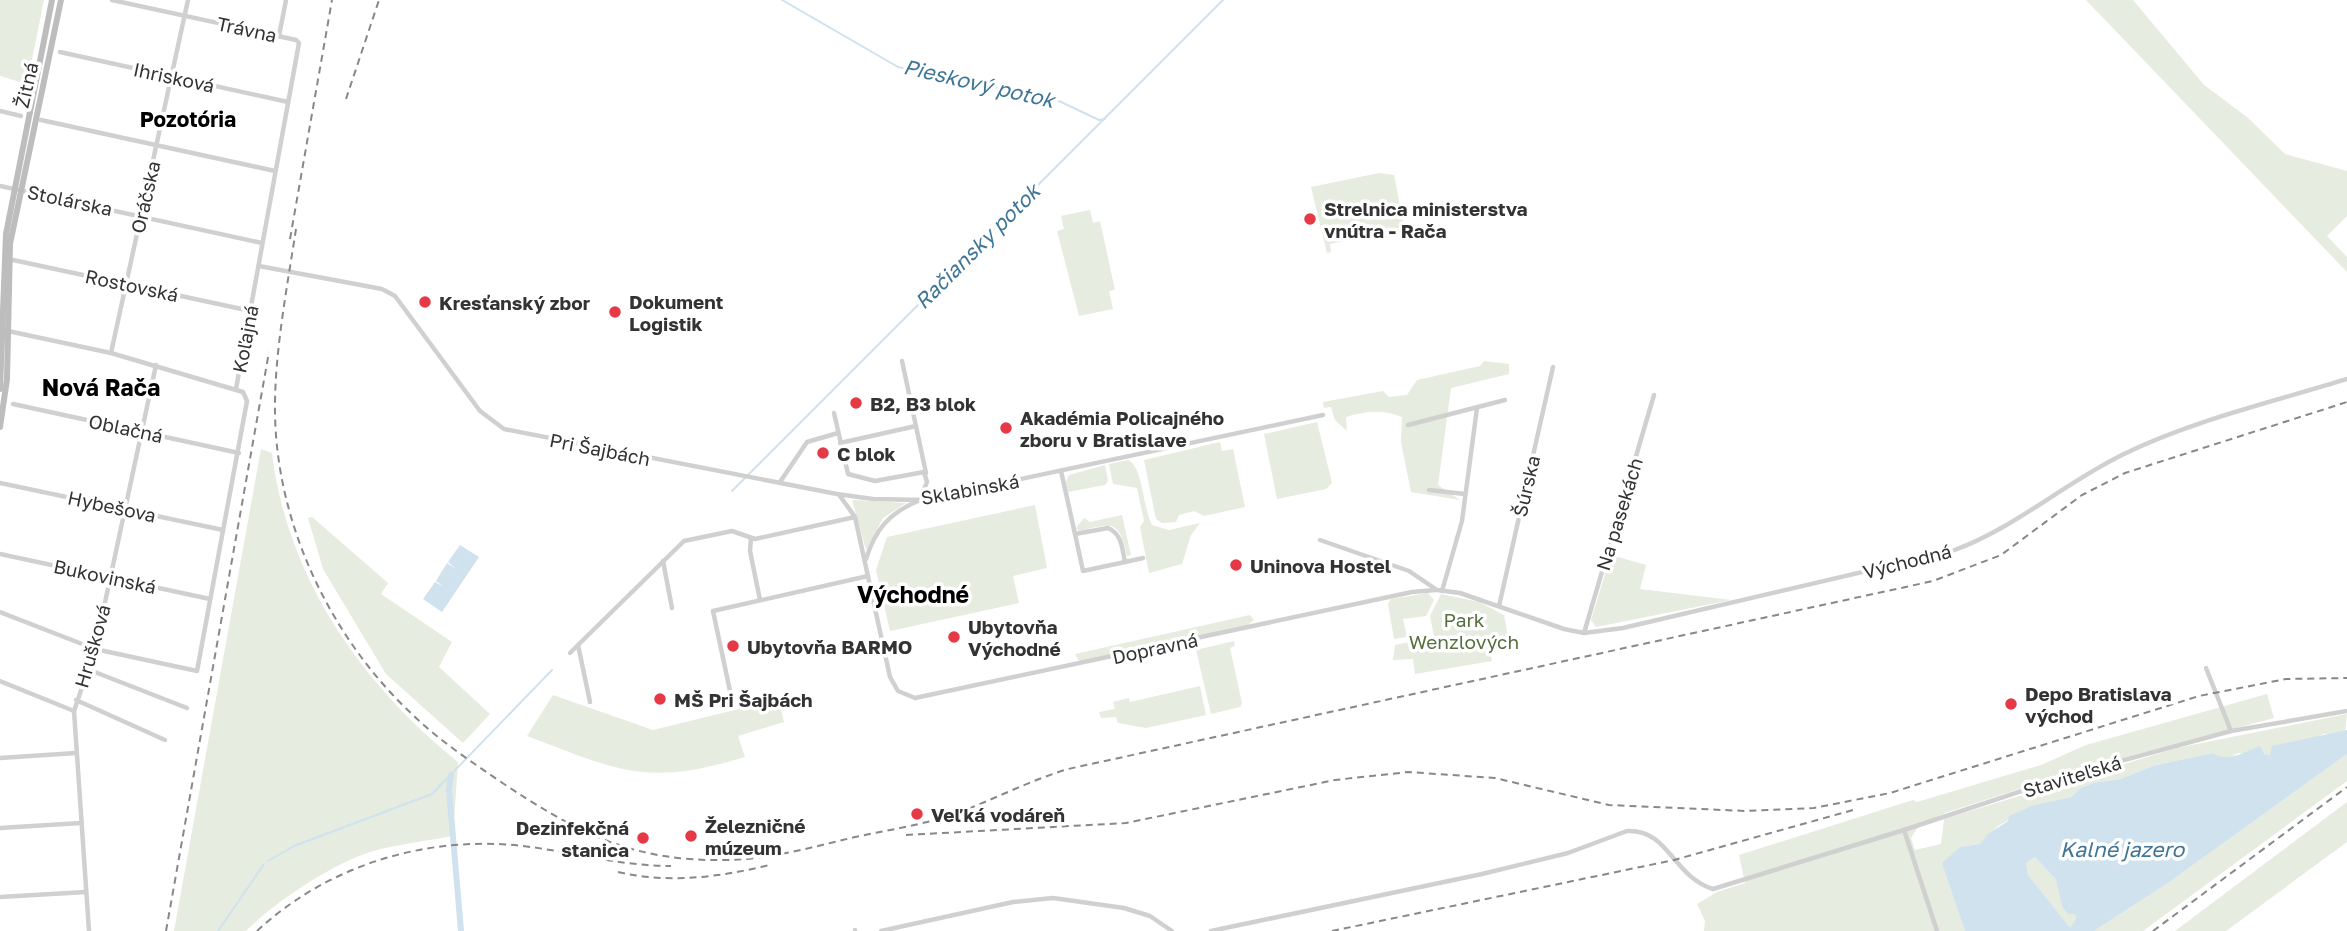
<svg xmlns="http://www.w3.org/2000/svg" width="2347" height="931" font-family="'Golos Text',sans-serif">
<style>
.green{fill:#e6ecdf}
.water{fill:#cfe2ee;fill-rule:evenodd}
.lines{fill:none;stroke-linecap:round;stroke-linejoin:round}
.stream{stroke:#cfe2ee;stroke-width:2}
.canal{stroke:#cfe2ee;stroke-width:6}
.minor{stroke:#d0d0d0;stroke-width:4.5}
.secondary{stroke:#bdbdbd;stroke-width:6}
.rail{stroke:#888;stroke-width:2;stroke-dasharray:7 5;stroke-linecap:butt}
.poi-dot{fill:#e63946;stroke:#fff;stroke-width:2.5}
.labels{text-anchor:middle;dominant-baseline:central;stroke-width:7;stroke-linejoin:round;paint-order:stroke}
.street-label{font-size:19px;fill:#333;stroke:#fff}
.poi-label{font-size:19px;font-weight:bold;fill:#333;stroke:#fff;text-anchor:start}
.park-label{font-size:19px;fill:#56703f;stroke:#fff}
.water-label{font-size:21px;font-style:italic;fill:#3f7597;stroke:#fff}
.neighbourhood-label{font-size:21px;font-weight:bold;fill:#000;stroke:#fff}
.quarter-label{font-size:23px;font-weight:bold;fill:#000;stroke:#fff}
</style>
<rect width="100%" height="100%" fill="#fff"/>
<g class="green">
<path d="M0,0H44L27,84L0,76Z"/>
<path d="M2086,0H2133L2204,85L2247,117L2285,154L2347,171V216L2327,236L2347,257V272Z"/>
<path d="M1379,173L1394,175L1406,236L1401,237L1399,230L1330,244L1331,252L1327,253L1311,187Z"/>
<path d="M1090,210L1093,223L1100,221L1115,290L1109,291L1113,309L1079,316L1057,231L1064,229L1061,216Z"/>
<path d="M1484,361L1509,364V374L1451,388L1438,485L1460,500L1411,492L1401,442L1402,417C1383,409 1365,411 1346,417L1347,431L1335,420L1331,407L1324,408L1323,402L1383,391L1389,397L1407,395L1417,380L1480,366Z"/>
<path d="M1317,422L1332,483L1326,489L1277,499L1264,434Z"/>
<path d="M1220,442L1222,451L1233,449L1245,507L1204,516L1194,511L1179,515L1176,522L1162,523L1156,519L1144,460Z"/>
<path d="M261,449L272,453C287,578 362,685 458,762L453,836C427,841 399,844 373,851C332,864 276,901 246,931H174Z"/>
<path d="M1128,460C1143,466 1143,509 1152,525L1169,530L1200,523L1191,535L1182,564L1149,573L1140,527L1144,521L1137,488L1113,484L1109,464Z"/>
<path d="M1105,465L1108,481L1105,485L1068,492L1066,482L1069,475Z"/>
<path d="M852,500L906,503L883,518L866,550Z"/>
<path d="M1035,505L1047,568L1013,576L1019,603L890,631L876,570L887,537Z"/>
<path d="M1122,515L1131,555L1127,556C1119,519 1113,523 1079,531L1076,528L1084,518L1090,522Z"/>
<path d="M312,517L388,583L381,594L452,642L439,667L490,714L463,743L386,674L323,569L308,518Z"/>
<path d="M1611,555L1646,565L1640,589L1731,600L1596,627L1591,620Z"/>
<path d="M1428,593L1434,600L1426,616L1403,619L1407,637L1394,639L1388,604L1391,599Z"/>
<path d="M1441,594L1479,602L1504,615L1509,642L1489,647L1492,661L1415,674L1413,659L1393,660L1395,645L1434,637L1430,616Z"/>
<path d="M1250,615L1254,620L1248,625L1088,660L1079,661L1075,654Z"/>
<path d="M1234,641L1235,646L1230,648L1242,703L1240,707L1211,714L1196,650Z"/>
<path d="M1200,686L1206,715L1146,728L1118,723L1116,717L1101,718L1099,712L1115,709L1113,702L1129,698L1130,702Z"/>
<path d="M777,693L784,722L738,736L745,757C647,787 619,771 527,736L553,695L653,730L759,704Z"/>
<path d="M2267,694L2274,718L2074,771L1945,813L1918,827L1911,838L1915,850L1941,844L1944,819L2177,748L2347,714L2345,733L2324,734L2271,755L2238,753L2229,758L2218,757L2213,753L2156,765L2120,779L2093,783L2081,788L2071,797L2034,805L1998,826L1980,844L1960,847L1943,863L1965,931H1704L1705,921L1697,904L1717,892L1745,883L1739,855L1913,800L1917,802L2041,765L2086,745Z"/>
<path d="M2347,754V781L2143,931H2094L2168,883Z"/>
<path d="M2347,802V842L2226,931H2175Z"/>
<path d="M2035,857L2057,879L2062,906L2075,914L2076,919L2070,929L2028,875L2026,863Z"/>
</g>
<g class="water">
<path d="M460,545L479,557L442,612L423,599L435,582L444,587L436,581L447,563L456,569L448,562Z"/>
<path d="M2347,730V754L2168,883L2094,931H1965L1942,863L1960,847L1980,844L1988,834L2008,821L2009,816L2034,805L2071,797L2081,788L2093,783L2120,779L2156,765L2213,753C2226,764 2246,751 2260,746L2264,754L2270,755L2272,746ZM2035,857L2056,879L2062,906L2068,914H2075L2076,919L2070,928L2028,875L2026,863Z"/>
</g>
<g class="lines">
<g class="stream">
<path d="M782,0L898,67L1059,101L1099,120L1105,119"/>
<path d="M732,491L1223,0"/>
<path d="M268,861L294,846L432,794L552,670"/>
<path d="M218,931L264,864"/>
</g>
<path class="canal" d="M451,775L449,790L461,931"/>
<g class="minor">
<path d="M112,0L296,40L299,43L236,389"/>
<path d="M279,36L286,0"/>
<path d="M60,52L288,102"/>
<path d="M0,111L21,116"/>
<path d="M41,120L275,171"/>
<path d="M0,186L262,243"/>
<path d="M13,260L251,311"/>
<path d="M259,266L382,289L395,296L480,411L504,429L837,494L873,499L922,500L1323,415"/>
<path d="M111,353L188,0"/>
<path d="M902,361L926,473"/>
<path d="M13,404L239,453"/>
<path d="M834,413L848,474L875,481L924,472L927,482L920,500"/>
<path d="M1408,425L1505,400"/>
<path d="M840,443L916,426"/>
<path d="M1061,471L1075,534"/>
<path d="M780,482L807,442L838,433"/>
<path d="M0,483L223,530"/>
<path d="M1429,490L1465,494"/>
<path d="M840,496L855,517L890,677L898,691L915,698L1412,592L1436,590"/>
<path d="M1108,528C1122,534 1122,548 1125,562L1083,571L1075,534Z"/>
<path d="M751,538L750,551L760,600"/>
<path d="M1320,540L1409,571L1437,590L1460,593L1564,629L1584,633L1623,628L1952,551C2014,529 2064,483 2124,454C2194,420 2273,402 2347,379"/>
<path d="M0,554L210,599"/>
<path d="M866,559C875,530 889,513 918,501"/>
<path d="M663,561L672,608"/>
<path d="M1125,562L1143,558"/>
<path d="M1442,591L1462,521L1477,408"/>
<path d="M1499,606L1553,367"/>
<path d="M0,612L95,649L197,671L247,401L243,392L111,353L8,331"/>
<path d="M1584,633L1654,395"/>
<path d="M570,653L577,646"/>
<path d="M2206,668L2231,731"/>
<path d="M87,669L187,708"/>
<path d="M0,681L74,711"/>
<path d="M730,691L713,611L868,576"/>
<path d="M76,700L165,740"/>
<path d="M590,702L578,645L684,541L732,531L755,539L855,517"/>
<path d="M0,758L76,753"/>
<path d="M0,828L81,823"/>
<path d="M0,897L86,892"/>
<path d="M855,930V931"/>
<path d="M89,931L74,711L95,649L156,365"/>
<path d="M881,931L1013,902L1053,898L1124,908L1150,916L1172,931"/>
<path d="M1211,931L1482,874L1568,853L1627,831C1669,829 1672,876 1713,889L1904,830"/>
<path d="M1937,931L1904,830L2073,774L2231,731L2347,711"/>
</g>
<g class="secondary">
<path d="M0,389L6,234L52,0"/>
<path d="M0,427L7,379L10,244L61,0"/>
</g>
<g class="rail">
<path d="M346,99L379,0"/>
<path d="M296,229C287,288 274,355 275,414C277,527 332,640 414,716C440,741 469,760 498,780C576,832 631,862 727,860C771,859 813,847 855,837C888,830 921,825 952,815C991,801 1028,781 1068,769L1933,581L2001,555L2082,495L2125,473L2347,402"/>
<path d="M290,239L332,0"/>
<path d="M906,835L1126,823L1335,780L1408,772L1495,778L1609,805L1746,811L1814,808L1890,793L2199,696L2286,679L2347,678"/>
<path d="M618,872C671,884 718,877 770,865"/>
<path d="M166,931L269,352"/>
<path d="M257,931C328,865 427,835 523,846C573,852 620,866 671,866"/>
<path d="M1332,931L1674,860L1853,810"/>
<path d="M2153,931L2347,787"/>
</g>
</g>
<g class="poi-dot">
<circle cx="1310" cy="219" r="7"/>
<circle cx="425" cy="302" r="7"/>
<circle cx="615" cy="312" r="7"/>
<circle cx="856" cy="403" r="7"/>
<circle cx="1006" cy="428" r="7"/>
<circle cx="823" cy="453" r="7"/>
<circle cx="1236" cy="565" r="7"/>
<circle cx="954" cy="637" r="7"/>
<circle cx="733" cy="646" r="7"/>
<circle cx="660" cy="699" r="7"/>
<circle cx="2011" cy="704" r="7"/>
<circle cx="917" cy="814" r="7"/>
<circle cx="691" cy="836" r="7"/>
<circle cx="643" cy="838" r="7"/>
</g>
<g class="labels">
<g class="street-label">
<text transform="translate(247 29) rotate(12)">Trávna</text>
<text transform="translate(174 77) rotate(12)">Ihrisková</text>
<text transform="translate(26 85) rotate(-77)">Žitná</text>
<text transform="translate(145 197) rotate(-77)">Oráčska</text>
<text transform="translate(70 200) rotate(12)">Stolárska</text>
<text transform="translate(132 285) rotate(12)">Rostovská</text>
<text transform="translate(245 339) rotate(-79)">Koľajná</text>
<text transform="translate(126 428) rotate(12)">Oblačná</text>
<text transform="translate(600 449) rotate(11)">Pri Šajbách</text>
<text transform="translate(1526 486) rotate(-77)">Šúrska</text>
<text transform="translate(970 489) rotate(-10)">Sklabinská</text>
<text transform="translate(112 506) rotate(12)">Hybešova</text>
<text transform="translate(1619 514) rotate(-73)">Na pasekách</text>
<text transform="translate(1907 561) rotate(-14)">Východná</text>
<text transform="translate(105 576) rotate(12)">Bukovinská</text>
<text transform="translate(92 646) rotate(-74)">Hrušková</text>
<text transform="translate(1155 648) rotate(-12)">Dopravná</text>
<text transform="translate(2072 776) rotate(-17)">Staviteľská</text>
</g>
<g class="poi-label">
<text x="1324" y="208">Strelnica ministerstva<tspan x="1324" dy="22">vnútra - Rača</tspan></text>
<text x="629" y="301">Dokument<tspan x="629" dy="22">Logistik</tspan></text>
<text x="439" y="302">Kresťanský zbor</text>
<text x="870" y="403">B2, B3 blok</text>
<text x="1020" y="417">Akadémia Policajného<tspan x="1020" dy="22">zboru v Bratislave</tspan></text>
<text x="837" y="453">C blok</text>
<text x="1250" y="565">Uninova Hostel</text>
<text x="968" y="626">Ubytovňa<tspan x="968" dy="22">Východné</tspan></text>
<text x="747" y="646">Ubytovňa BARMO</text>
<text x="2025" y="693">Depo Bratislava<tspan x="2025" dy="22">východ</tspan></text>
<text x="674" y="699">MŠ Pri Šajbách</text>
<text x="931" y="814">Veľká vodáreň</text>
<text x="705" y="825">Železničné<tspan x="705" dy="22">múzeum</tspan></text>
<text x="629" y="827" text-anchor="end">Dezinfekčná<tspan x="629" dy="22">stanica</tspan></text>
</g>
<g class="park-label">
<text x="1464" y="619">Park<tspan x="1464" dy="22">Wenzlových</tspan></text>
</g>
<g class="water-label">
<text transform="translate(979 83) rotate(13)">Pieskový potok</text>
<text transform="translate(977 246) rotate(-45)">Račiansky potok</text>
<text x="2122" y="849">Kalné jazero</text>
</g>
<g class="neighbourhood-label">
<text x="188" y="119">Pozotória</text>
</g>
<g class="quarter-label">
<text x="101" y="387">Nová Rača</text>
<text x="913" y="594">Východné</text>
</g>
</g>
</svg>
